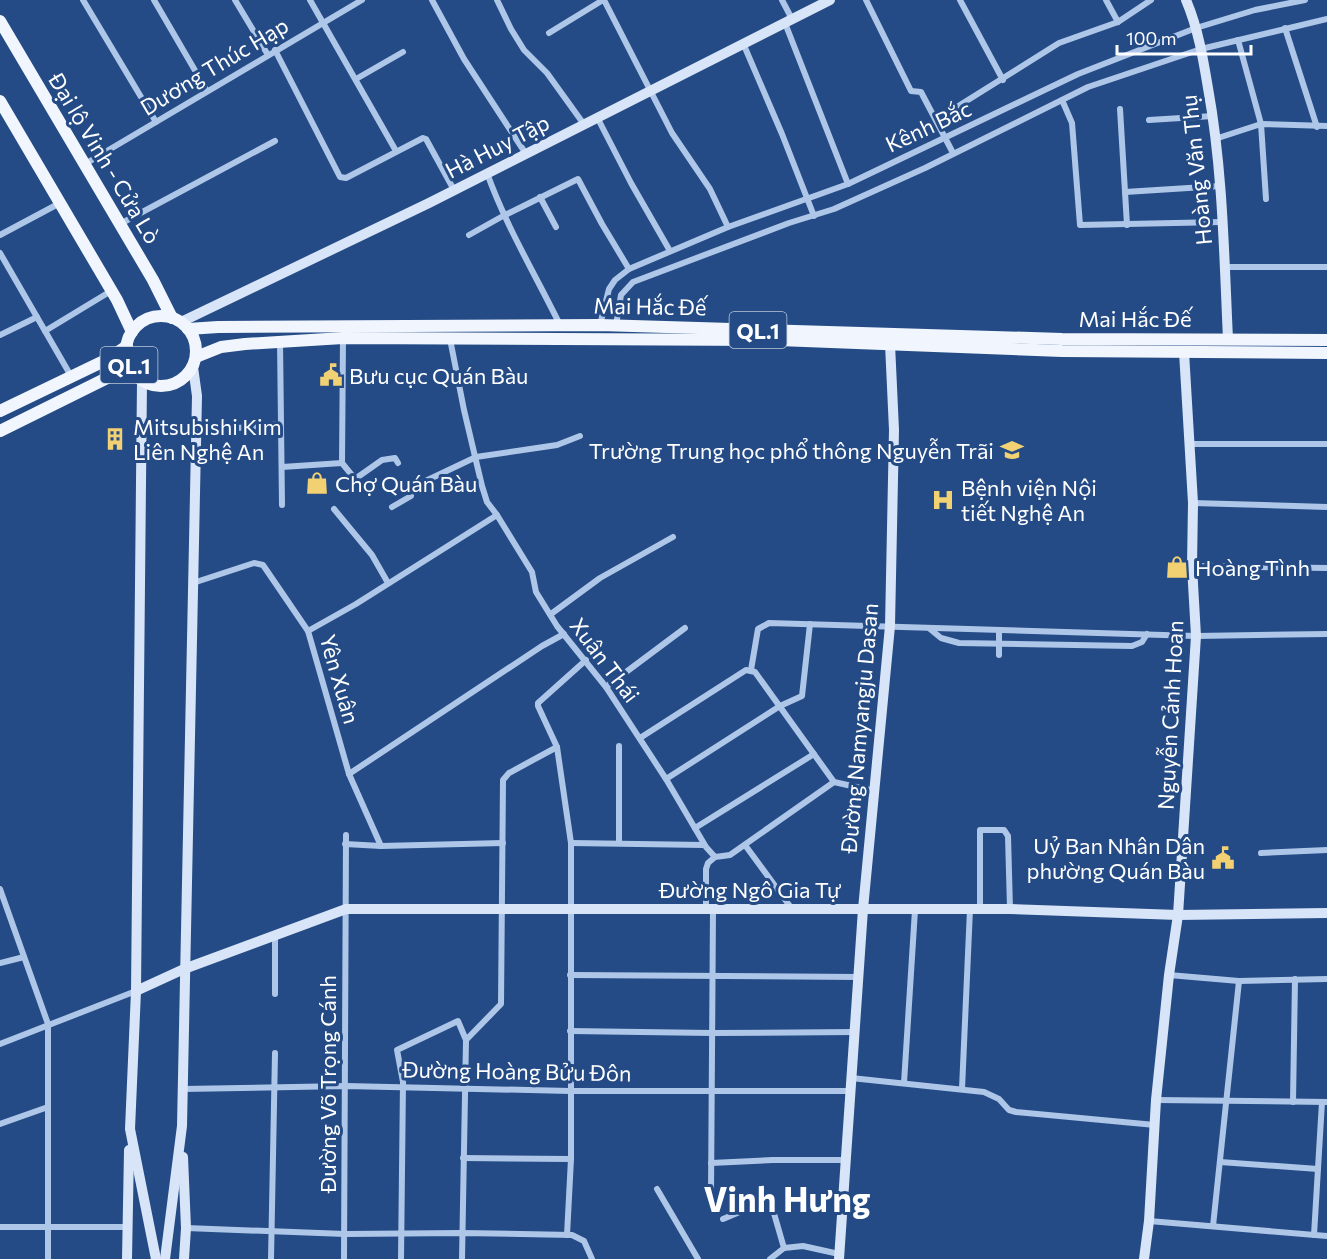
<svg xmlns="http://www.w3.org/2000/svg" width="1327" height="1259" font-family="Commissioner,sans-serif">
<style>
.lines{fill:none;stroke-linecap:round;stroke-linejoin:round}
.street{stroke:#aec6e8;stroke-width:6}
.secondary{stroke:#d8e4f7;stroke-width:10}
.primary{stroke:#f0f5fe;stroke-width:12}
.labels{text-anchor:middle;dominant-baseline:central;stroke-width:6;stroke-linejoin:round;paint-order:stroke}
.shield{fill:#244b85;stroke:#bdc9da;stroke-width:1.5}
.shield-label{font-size:21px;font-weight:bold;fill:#fff}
.street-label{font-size:22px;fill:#fff;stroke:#244b85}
.poi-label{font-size:22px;fill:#fff;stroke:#244b85;text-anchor:start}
.town-label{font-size:34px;font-weight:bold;fill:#fff;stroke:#244b85}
</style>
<rect width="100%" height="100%" fill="#244b85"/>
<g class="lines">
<g class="street">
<path d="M83,0L156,122"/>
<path d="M154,0L207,91"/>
<path d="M235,0L268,55"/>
<path d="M310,0L396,151"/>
<path d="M432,0L464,59L526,154"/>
<path d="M497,0L511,29L524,50L547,73L583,123"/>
<path d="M604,0L672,133L710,189L728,227"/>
<path d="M782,0L792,19"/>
<path d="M866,0L911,91L921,92L953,153"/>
<path d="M960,0L1003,80"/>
<path d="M1106,0L1118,22"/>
<path d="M785,23L848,184"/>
<path d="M1285,28L1317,127"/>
<path d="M549,33L603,0"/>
<path d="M1238,40L1261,124L1266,199"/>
<path d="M743,43L782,134L814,216"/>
<path d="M275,50L340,177L346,178L423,138L426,139L454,190"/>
<path d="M356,79L403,52"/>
<path d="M1062,100L1072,123L1080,225L1222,222"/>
<path d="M1120,109L1127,225"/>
<path d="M597,117L631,183L670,251"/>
<path d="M936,120L1059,43L1118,22L1151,0"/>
<path d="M1149,120L1213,116"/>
<path d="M1215,139L1261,124L1327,126"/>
<path d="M85,164L362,0"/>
<path d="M487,173C506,226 535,274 560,325"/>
<path d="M1125,192L1220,186"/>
<path d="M540,197L556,227"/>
<path d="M120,224L275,141"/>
<path d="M0,235L60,203"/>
<path d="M469,235L503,216L578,179L602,224L629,269"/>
<path d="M0,253L71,376"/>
<path d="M1224,267H1327"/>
<path d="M600,325L609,289L615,280L629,269L728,227L848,184L1078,74L1196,28L1255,10L1305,0"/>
<path d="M616,325L621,295L633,282L789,223L834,209L925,168L1088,87L1201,49L1327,19"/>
<path d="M45,331L111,291"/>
<path d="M0,335L37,317"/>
<path d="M450,339L464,410L482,486L487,502L497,515L532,572L536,592L557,626L606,687L666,779L706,847L715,857L730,855L834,782"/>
<path d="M280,342L282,505"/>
<path d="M195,432L281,424"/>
<path d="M1190,444H1327"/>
<path d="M342,463L355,479L382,460L395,458L398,463"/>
<path d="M282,467L342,463L343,338"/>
<path d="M1193,503L1327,507"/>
<path d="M392,507L411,496V490L417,485L476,457L557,445L580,436"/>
<path d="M334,509L372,555L388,583"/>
<path d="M1192,566L1327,568"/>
<path d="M193,583L254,563L263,565L308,631L349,774L381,846"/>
<path d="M551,614L600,578L673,537"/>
<path d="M930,629L941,638L959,643L1132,646L1142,642L1147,634"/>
<path d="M308,631L356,604L497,515"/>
<path d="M999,655V631"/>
<path d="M751,670L758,629L769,623L1196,636L1327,634"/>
<path d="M606,687L685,628"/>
<path d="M640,738L746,670L755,672L834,782L874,791"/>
<path d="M349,774L542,646L564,634"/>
<path d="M666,779L780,706L802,696L810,624"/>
<path d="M695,828L814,754"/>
<path d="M571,843L704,845"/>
<path d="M619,843V746"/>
<path d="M345,844L381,846L503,843"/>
<path d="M745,845L792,909"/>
<path d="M1261,853L1327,850"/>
<path d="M0,889L48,1024V1259"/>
<path d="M706,909V869L708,863L715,857"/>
<path d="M980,909V830H1004L1008,836L1010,909"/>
<path d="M275,936V994"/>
<path d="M0,963L24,957"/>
<path d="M570,975L858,977"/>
<path d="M1169,975L1239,981L1327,979"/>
<path d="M570,1031L712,1033L854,1032"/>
<path d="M466,1040L501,1004L503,780L509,773L557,747"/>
<path d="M0,1044L136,991"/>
<path d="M851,1078L984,1092L999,1099L1009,1110L1016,1112L1155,1125"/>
<path d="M904,1083L915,910"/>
<path d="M183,1089L346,1086L570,1091H850"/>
<path d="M962,1089L970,909"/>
<path d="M1156,1100L1327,1102"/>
<path d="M1293,1102L1295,979"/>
<path d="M0,1124L48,1107"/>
<path d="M463,1158L571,1159"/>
<path d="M1220,1162L1318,1169"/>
<path d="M711,1163L773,1160H845"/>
<path d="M657,1189L698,1259"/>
<path d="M711,1194L713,909"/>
<path d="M723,1219L766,1201L771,1203L784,1248L770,1259"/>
<path d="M1149,1221L1327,1236"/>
<path d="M1213,1226L1239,981"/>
<path d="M0,1227H128"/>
<path d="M186,1228L345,1234L462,1233L572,1235L584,1241L592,1259"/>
<path d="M567,1235L571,1159V843L557,747L538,706V703L586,660"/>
<path d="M1314,1235L1322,1102"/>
<path d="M784,1248L803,1246L839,1254"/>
<path d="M271,1259L275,1053"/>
<path d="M344,1259L346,835"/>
<path d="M401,1259L403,1082L397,1050L458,1021L466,1040L462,1259"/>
</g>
<g class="secondary">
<path d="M1186,0C1198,28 1203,58 1208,88C1223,171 1224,255 1228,339"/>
<path d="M181,322L429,203L830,0"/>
<path d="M142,381L136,991L130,1129L156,1259"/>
<path d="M136,991L184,969L346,909H1010L1178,915L1327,913"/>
<path d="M183,1157L186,1228L184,1259"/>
<path d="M127,1259L129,1150"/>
<path d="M165,1259L182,1126L197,396L193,367"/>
<path d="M839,1259L863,909L890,626L894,430L890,344"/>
<path d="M1144,1259L1149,1221L1156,1100L1169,975L1178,915L1196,636L1192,566L1193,503L1184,352"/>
</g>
<g class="primary">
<path d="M0,21L153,280L172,318"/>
<path d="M0,101L117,300L132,332"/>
<circle cx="161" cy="351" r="35"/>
<path d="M188,329L218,327L600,325L1062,339L1327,340"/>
<path d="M196,357L221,347L245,344L343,338L779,340L1062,351L1327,353"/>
<path d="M0,411L106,360L127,346"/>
<path d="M0,431L107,378L133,372"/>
</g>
</g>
<defs>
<g id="civic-bare" transform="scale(1.8)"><path d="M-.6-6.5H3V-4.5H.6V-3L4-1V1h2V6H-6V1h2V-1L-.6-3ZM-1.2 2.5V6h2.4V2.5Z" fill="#f2d172" stroke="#244b85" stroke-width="2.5" paint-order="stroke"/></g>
<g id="building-bare" transform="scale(1.8)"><path d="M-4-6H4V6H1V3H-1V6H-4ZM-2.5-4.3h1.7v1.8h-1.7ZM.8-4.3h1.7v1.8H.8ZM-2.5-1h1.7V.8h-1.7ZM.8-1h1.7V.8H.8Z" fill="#f2d172" stroke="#244b85" stroke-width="2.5" paint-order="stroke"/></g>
<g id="school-bare" transform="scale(1.8)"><path d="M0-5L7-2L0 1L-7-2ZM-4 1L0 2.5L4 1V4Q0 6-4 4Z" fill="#f2d172" stroke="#244b85" stroke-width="2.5" paint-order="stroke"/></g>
<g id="shop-bare" transform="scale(1.8)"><path d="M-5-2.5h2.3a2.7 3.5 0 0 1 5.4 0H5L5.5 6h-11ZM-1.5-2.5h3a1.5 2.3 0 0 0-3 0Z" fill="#f2d172" stroke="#244b85" stroke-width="2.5" paint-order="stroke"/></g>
<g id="hospital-bare" transform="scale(1.8)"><path d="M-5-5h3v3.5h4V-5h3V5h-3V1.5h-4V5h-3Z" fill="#f2d172" stroke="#244b85" stroke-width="2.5" paint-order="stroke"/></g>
</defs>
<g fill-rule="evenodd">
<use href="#civic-bare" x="331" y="375"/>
<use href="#building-bare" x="115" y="439"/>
<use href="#school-bare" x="1012" y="450"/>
<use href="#shop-bare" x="317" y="483"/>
<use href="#hospital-bare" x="943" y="500"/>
<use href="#shop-bare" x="1177" y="567"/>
<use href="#civic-bare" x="1223" y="858"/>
</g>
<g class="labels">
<g class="shield">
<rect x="729.5" y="312" width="57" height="36" rx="4.5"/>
<rect x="100.5" y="347" width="57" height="36" rx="4.5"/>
</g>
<g class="shield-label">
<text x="758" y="330">QL.1</text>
<text x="129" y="365">QL.1</text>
</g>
<g class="street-label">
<text transform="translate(214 66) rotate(-31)">Dương Thúc Hạp</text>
<text transform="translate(928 126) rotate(-25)">Kênh Bắc</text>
<text transform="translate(497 146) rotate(-27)">Hà Huy Tập</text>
<text transform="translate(105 158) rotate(59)">Đại lộ Vinh - Cửa Lò</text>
<text transform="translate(1196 170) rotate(-96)">Hoàng Văn Thụ</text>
<text transform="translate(650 306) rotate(1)">Mai Hắc Đế</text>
<text x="1135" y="318">Mai Hắc Đế</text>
<text transform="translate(605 660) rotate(53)">Xuân Thái</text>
<text transform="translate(340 679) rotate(74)">Yên Xuân</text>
<text transform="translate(1170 715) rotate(-87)">Nguyễn Cảnh Hoan</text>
<text transform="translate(859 728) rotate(-85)">Đường Namyangju Dasan</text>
<text x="750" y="889">Đường Ngô Gia Tự</text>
<text transform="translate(517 1071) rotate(1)">Đường Hoàng Bửu Đôn</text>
<text transform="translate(327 1084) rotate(-90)">Đường Võ Trọng Cánh</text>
</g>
<g class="poi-label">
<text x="349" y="375">Bưu cục Quán Bàu</text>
<text x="133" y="426">Mitsubishi Kim<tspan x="133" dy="25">Liên Nghệ An</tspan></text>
<text x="994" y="450" text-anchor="end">Trường Trung học phổ thông Nguyễn Trãi</text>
<text x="335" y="483">Chợ Quán Bàu</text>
<text x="961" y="487">Bệnh viện Nội<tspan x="961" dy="25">tiết Nghệ An</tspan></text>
<text x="1195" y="567">Hoàng Tình</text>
<text x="1205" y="845" text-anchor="end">Uỷ Ban Nhân Dân<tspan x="1205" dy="25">phường Quán Bàu</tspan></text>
</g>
<g class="town-label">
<text x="787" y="1198">Vinh Hưng</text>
</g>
</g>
<path d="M1117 45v9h134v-9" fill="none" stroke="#ffffff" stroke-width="3"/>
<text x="1126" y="45" font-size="18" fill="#ffffff" stroke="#244b85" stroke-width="4.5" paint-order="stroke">100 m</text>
</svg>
